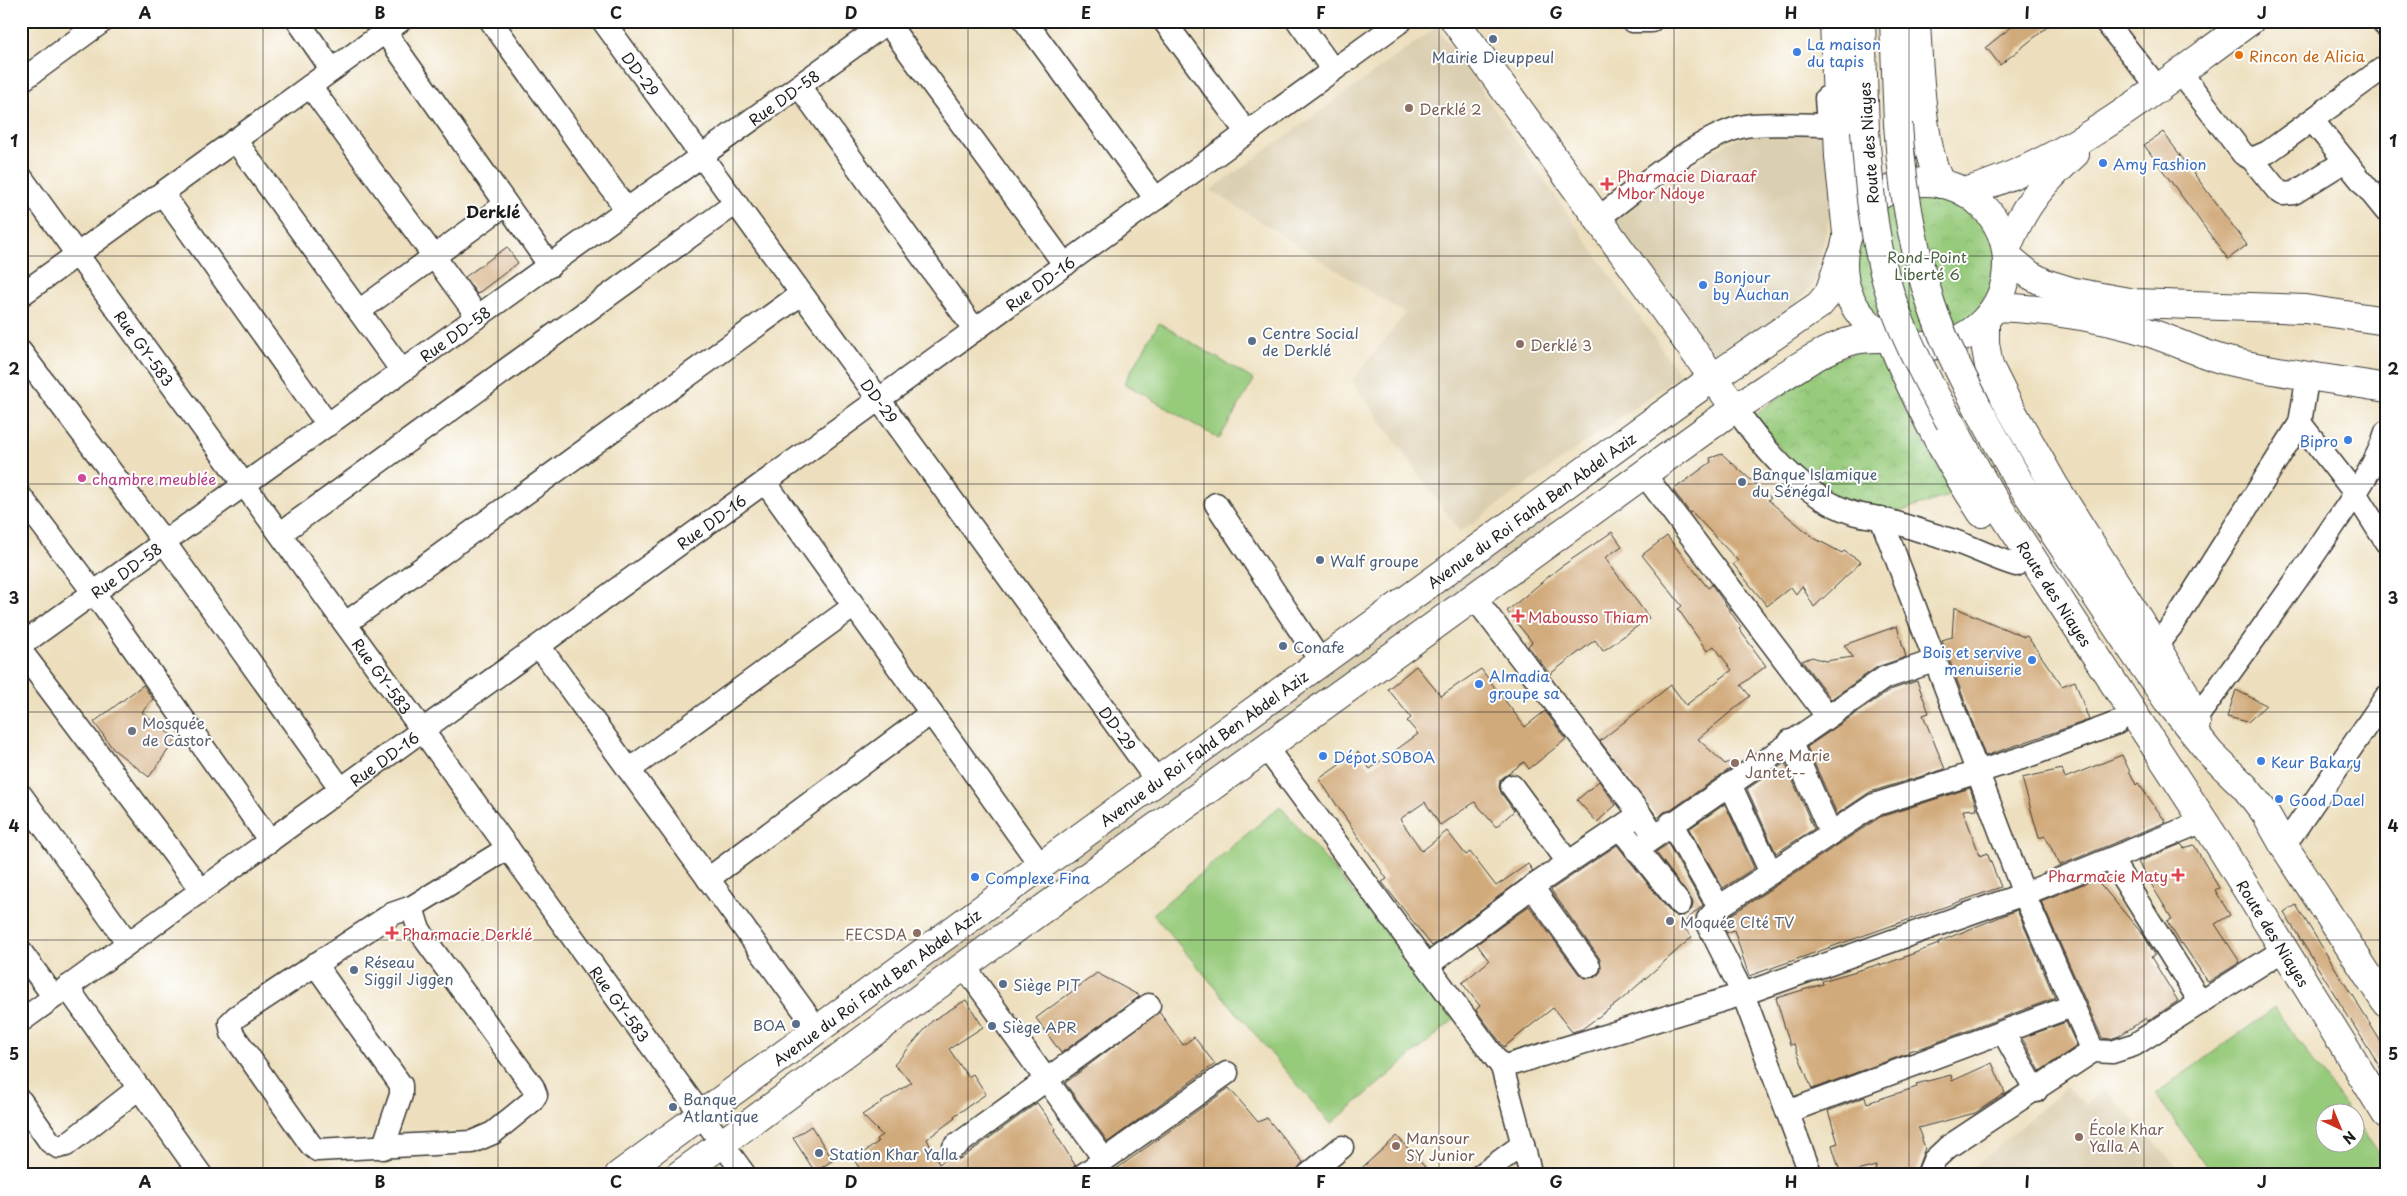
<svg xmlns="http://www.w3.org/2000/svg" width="2407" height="1196" font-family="'Playpen Sans',sans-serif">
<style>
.built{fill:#dbcfb1}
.park{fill:url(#park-crowns);stroke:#5a744c}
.garden{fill:#97cb7c;stroke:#5a744c}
.building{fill:#d1aa7c}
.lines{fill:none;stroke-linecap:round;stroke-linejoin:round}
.minor-casing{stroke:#3b3934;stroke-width:25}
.tertiary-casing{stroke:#3b3934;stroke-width:30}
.secondary-casing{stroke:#3b3934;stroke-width:30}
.primary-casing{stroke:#3b3934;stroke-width:30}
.minor{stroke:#fff;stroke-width:22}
.tertiary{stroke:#fff;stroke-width:28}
.secondary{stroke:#fff;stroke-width:28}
.primary{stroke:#fff;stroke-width:28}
.secondary-bridge-casing{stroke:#3b3934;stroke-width:30;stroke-linecap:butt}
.secondary-bridge{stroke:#fff;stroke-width:28}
.grid{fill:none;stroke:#1c1c1c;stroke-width:1;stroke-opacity:0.55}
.service-dot{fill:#5c6f8a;stroke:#fff;stroke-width:2}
.shop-dot{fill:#3f7fe0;stroke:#fff;stroke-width:2}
.food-dot{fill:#e8710a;stroke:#fff;stroke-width:2}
.education-dot{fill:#8d6e63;stroke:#fff;stroke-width:2}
.health-dot{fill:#e0444e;stroke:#fff;stroke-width:2}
.hotel-dot{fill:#d1479c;stroke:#fff;stroke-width:2}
.worship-dot{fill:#6b7280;stroke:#fff;stroke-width:2}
.labels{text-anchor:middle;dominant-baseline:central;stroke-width:4;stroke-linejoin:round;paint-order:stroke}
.shop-label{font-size:15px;fill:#366cbe;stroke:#fff;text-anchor:start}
.food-label{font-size:15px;fill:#c56008;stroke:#fff;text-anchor:start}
.service-label{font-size:15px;fill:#4e5e75;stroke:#fff;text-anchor:start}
.street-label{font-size:15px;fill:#1c1c1c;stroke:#fff}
.education-label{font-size:15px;fill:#785e54;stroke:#fff;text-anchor:start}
.health-label{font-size:15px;fill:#be3a42;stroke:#fff;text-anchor:start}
.park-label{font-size:15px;fill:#4d6242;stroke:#fff}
.hotel-label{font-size:15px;fill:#b23c85;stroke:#fff;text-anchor:start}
.worship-label{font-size:15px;fill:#5b616d;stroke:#fff;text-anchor:start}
.neighbourhood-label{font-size:16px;font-weight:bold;fill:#1c1c1c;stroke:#fff}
.neatline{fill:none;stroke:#1c1c1c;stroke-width:2}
.grid-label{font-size:16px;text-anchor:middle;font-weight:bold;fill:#1c1c1c}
</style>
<defs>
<pattern id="park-crowns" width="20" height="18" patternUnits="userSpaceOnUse" patternTransform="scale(1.25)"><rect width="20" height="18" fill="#97cb7c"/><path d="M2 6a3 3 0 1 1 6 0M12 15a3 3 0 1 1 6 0" fill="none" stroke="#82ae6b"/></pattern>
</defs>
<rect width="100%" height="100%" fill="#fff"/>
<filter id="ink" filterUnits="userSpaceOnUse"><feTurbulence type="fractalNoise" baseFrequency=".02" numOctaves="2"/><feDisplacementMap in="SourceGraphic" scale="10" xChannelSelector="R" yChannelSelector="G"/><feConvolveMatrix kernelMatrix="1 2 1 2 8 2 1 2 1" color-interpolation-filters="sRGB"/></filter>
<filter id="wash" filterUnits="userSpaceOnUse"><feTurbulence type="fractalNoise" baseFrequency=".0096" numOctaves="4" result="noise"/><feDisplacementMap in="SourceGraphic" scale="20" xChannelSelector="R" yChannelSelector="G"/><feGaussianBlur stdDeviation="1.12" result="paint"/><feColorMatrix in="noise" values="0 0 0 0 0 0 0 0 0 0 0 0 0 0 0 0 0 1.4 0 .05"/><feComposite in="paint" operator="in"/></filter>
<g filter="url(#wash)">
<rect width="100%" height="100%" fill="#eddfbd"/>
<g class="built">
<path d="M1437,27L1680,375L1460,532L1352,381L1405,314L1211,190Z"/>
<path d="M1847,132L1838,198L1829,218L1814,283L1802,297L1783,315L1713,366L1609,220L1727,143L1749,135Z"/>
<path d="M1547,513L1553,523L887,1008L879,997Z"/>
<path d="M2066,1087L2086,1105L2104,1089L2185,1175H1976L1972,1169Z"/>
</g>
<g class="park">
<circle cx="1927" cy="264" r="72"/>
<path d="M1859,351L1881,355L1894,365L1904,408L1954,494L1899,512H1857L1791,462L1754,415L1826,363Z"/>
</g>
<g class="garden">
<path d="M1159,323L1254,380L1219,439L1124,383Z"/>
<path d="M1280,806L1458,1016L1331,1124L1153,914Z"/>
<path d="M2275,1008L2350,1113L2324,1114V1144H2354L2355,1120L2386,1164V1175H2213L2155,1094Z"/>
</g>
<g id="blocks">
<g class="building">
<path d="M2019,21H2055L2000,65L1986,47Z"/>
<path d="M2163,132L2247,245L2228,259L2144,145Z"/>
<path d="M507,247L518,263L477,294L465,277Z"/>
<path d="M1722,454L1771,498L1768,500L1814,538L1842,553L1844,551L1861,562L1814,607L1802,586L1796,594L1791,587L1767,606L1733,564L1738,561L1692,512L1690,513L1673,490L1711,462L1710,458Z"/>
<path d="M1612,532L1622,546L1605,558L1649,618L1603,651L1595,640L1550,674L1528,646L1532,642L1507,611L1559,568Z"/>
<path d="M1667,536L1708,588L1712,585L1741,627L1739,629L1766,666L1741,685L1750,696L1698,739L1725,764L1734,760L1737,764L1671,810L1664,812L1658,818L1600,741L1671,685L1686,705L1732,670L1714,646L1707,651L1678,609L1682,606L1642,555Z"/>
<path d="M1954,607L2024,637L2027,636L2062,686L2075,681L2089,720L1985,756L1942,640L1952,637Z"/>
<path d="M1897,626L1906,657L1877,667L1831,699L1802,661L1812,657L1825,661L1853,657L1844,645Z"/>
<path d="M1416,666L1441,696L1481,669L1525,727L1545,711L1566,739L1529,769L1524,762L1500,780L1499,787L1501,793L1514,811L1496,827L1475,802L1440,825L1425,802L1400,819L1422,851L1447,831L1466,855L1470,852L1496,886L1528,864L1533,871L1432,946L1382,882L1387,879L1319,779L1358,752L1370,769L1418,734L1407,721L1411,718L1388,689Z"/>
<path d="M1917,681L1929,713L1923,715L1945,769L1870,792L1837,814L1807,747L1890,690Z"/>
<path d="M143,685L153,699L142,712L176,739L149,777L113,749L94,722Z"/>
<path d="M2236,690L2266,705L2248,722L2227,717Z"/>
<path d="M2122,755L2136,785L2138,783L2166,822L2060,865L2045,836L2039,838L2022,778L2062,769L2065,778Z"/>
<path d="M1785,763L1814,829L1776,853L1747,789Z"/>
<path d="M1599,781L1616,805L1597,822L1577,800Z"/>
<path d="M1970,788L1977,809L1963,810L1980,856L1987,853L2001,887L1749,976L1734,930L1727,933L1722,923L1728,917L1880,817Z"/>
<path d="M1725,804L1754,868L1723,888L1689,829Z"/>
<path d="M1668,844L1703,905L1681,925L1692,937L1620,1001L1582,1029L1572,1032L1553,1008L1504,1047L1476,1010L1480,1006L1462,983L1489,961L1477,944L1529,906L1579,974L1584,978L1596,977L1601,971L1600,959L1551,890L1617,845L1670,912L1676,916L1682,917L1692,909L1693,902L1656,852Z"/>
<path d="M2181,844L2184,848L2194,845L2219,888L2215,890L2230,915L2215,924L2240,962L2208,982L2182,943L2181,944L2167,921L2172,919L2138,862Z"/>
<path d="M2096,879L2144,936L2155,955L2151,957L2178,1001L2148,1021L2146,1018L2119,1036L2110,1039L2102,1038L2041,901Z"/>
<path d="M2296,905L2386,1050V1077L2284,913Z"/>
<path d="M2017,910L2055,998L1924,1047L1908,1051L1909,1053L1812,1089L1794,1044L1790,1045L1776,998L1823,984L1822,981L1880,964V966L1939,944L1938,942Z"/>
<path d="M1097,973L1140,996L1061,1053L1036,1018Z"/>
<path d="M966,1000L983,1027L949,1049L968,1077L973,1074L986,1094L954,1116L955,1118L927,1139L939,1164L948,1158L955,1160L962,1158L1037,1103L1056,1129L1054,1131L1075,1165L1070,1175H864L854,1160L878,1142L876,1139L882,1135L862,1115L912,1082L894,1065L933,1020Z"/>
<path d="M1159,1012L1183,1045L1194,1037L1215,1064L1108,1142L1065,1083Z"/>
<path d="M2066,1022L2077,1046L2040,1071L2022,1038Z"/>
<path d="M1992,1063L2005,1093L1975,1113L1918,1128L1925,1148L1915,1175H1874L1876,1166L1841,1175L1832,1145L1838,1143L1828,1111L1865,1097L1867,1103L1917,1087L1916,1084L1951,1075L1952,1081Z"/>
<path d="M1229,1088L1258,1122L1267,1118L1303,1162L1296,1171L1291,1175H1108Z"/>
<path d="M811,1126L833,1160L815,1172L793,1138Z"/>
<path d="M1397,1136L1432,1175H1354Z"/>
</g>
</g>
</g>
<g filter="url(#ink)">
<use href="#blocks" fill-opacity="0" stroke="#3b3934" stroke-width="1"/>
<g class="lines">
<g class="minor-casing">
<g id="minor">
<path d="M298,21L332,70"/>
<path d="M491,21L627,210"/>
<path id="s1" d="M603,21C788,274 973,527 1157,781"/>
<path d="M1025,21L1156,199"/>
<path d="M1164,21L1247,133"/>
<path d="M1298,21L1333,70"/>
<path d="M1632,21H1651"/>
<path d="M2105,21L2158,88"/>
<path d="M2382,21L2386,26"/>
<path d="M887,22L1065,265"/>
<path d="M385,32L550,266"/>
<path d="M2180,72L2243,154L2252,159L2277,190L2283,194L2294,193L2345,161"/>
<path d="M21,81L103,21"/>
<path d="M310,86L478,317"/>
<path d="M799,86L975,330"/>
<path d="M2312,120L2386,211"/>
<path d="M235,140L402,371"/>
<path d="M2252,159L2268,152L2386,66"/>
<path id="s2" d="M21,177L745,1175"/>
<path d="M162,193L328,425"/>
<path d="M1597,219C1634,192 1707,129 1752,125C1776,123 1803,125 1828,125L1826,98"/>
<path d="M21,295L400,21"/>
<path d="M359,311L506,204"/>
<path d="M21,352L164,542L341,789"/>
<path d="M1735,408C1764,449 1803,497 1853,513C1862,516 1873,516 1883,519C1905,525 1926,533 1948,539C1971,546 1992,558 2016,565"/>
<path d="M2300,423L2355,493L2386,542"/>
<path d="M1644,474L1827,716"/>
<path d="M765,482L1041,866"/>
<path d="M21,497L94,593L270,841"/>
<path d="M1216,504L1321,662"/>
<path d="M1881,518L2024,894L2093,1051"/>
<path d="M281,533L736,203"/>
<path d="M1474,597L1640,814L1654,836"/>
<path d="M346,623L801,294"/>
<path id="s3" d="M21,645L889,21"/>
<path d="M539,646L818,1030"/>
<path d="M2155,647L2174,623L2300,423L2308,374"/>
<path d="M21,651L201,890"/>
<path d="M2194,721C2240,659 2285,598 2328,534C2349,502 2375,469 2386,432"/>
<path d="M1790,741L1831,834"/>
<path d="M1267,749L1502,1067L1531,1175"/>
<path d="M629,770L854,606"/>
<path d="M1730,784L1771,873"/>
<path d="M1512,786L1568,862"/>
<path d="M21,795L128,943"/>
<path d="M1671,823L1719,907"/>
<path d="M1628,838L1680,904"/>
<path d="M2284,846L2386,697"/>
<path d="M1636,850L1884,678L1934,661"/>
<path d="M2111,859L2201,1003"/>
<path d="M708,879L931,713"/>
<path d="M1532,887L1589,966"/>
<path d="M412,907L418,927L427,942L533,1087L536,1095L532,1101L493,1133L472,1142L317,1150L311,1145L232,1033L230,1023L236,1017L392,914L412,907L508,848"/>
<path d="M21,952L54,997"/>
<path d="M315,964L401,1085V1095L383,1148"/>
<path d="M1428,965L1532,887L1640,814"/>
<path d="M964,966L1104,1159"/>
<path d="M67,987L201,1175"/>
<path id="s4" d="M21,1021L1401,21"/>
<path d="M2003,1032L2036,1091"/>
<path d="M1502,1067L1743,994L2024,894L2204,821"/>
<path d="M21,1101L50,1142L58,1147L66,1145L139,1088"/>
<path d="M1787,1112L2072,1006"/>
<path d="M954,1147L1149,1005"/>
<path d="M1083,1175L1227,1073"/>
<path d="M1308,1175L1342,1147"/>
<path d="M1481,1175L1523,1144"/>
<path d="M1811,1175L1743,994L1708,924V919L1719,907L1874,805L2028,756L2117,723"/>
<path d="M1928,1175L1934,1160L1948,1147L2093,1051L2112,1052L2134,1045L2285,949"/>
</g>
</g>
<g class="tertiary-casing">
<g id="tertiary">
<path d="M1455,21L1735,408"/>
<path d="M1965,192C2072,161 2161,85 2250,21"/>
<path d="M2007,248C2023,206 2042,184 2075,154"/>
</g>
</g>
<g class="secondary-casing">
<g id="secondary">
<path d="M1861,21L1865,130"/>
<path d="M1894,21L1898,124"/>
<path d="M1985,321V343L1989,366L2008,404L2054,485L2183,690L2196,724"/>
<path d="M1890,338C1915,399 1945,457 1982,513"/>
<path d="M1978,408L2017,478L2137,657L2167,700L2211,754L2245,787L2266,814L2284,846L2386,1003"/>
<path id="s5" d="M1950,422L1989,492L2218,843L2386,1114"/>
</g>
</g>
<g class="primary-casing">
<g id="primary">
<path d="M1834,21L1839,157L1847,233"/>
<path d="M1916,21C1918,62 1922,150 1941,184"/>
<circle cx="1925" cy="264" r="82"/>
<path d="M2008,257L2030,275L2045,283L2074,292L2134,303L2305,309L2386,321"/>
<path d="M1996,307C2042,309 2087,315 2131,327C2163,335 2193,351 2224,360C2277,373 2332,379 2386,388"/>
<path id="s6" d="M619,1175L1157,781L1714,377L1819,305L1829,293L1841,257"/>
<path d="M679,1175L964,966L1735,408C1768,388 1818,349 1855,340C1866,337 1878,338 1890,338"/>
</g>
</g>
<use href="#minor" class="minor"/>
<use href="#tertiary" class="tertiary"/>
<use href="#secondary" class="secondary"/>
<use href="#primary" class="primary"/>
<g class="secondary-bridge-casing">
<g id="secondary-bridge">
<path d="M1898,124C1902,186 1912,246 1931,304C1943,340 1961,374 1978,408"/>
<path d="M1865,130C1869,191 1875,259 1898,316C1912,353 1931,388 1950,422"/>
</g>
</g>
<use href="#secondary-bridge" class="secondary-bridge"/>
</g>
</g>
<path class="grid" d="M263,21V1175M498,21V1175M733,21V1175M968,21V1175M1204,21V1175M1439,21V1175M1674,21V1175M1909,21V1175M2144,21V1175M21,256H2386M21,484H2386M21,712H2386M21,940H2386"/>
<g class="service-dot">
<circle cx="1493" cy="39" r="5"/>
<circle cx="1252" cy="341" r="5"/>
<circle cx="1742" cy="482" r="5"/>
<circle cx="1320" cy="560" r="5"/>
<circle cx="1283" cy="646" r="5"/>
<circle cx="354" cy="970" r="5"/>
<circle cx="1003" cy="984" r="5"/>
<circle cx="796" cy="1024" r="5"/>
<circle cx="992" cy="1026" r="5"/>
<circle cx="673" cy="1107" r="5"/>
<circle cx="819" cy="1153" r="5"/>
</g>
<g class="shop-dot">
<circle cx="1797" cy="52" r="5"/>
<circle cx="2103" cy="163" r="5"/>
<circle cx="1703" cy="285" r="5"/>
<circle cx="2348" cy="440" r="5"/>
<circle cx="2032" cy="660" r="5"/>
<circle cx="1479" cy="684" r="5"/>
<circle cx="1323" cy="756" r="5"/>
<circle cx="2261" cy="761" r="5"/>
<circle cx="2279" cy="799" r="5"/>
<circle cx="975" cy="877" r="5"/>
</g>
<circle class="food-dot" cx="2239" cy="55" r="5"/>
<g class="education-dot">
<circle cx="1409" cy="108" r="5"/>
<circle cx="1520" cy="344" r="5"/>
<circle cx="1735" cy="763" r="5"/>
<circle cx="917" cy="933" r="5"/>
<circle cx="2079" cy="1137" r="5"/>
<circle cx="1396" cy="1146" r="5"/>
</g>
<g class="health-dot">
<path d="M1604.5 176.5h5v5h5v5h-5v5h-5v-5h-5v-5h5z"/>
<path d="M1515.5 608.5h5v5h5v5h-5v5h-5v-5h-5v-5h5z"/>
<path d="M2175.5 867.5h5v5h5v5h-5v5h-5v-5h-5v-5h5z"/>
<path d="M389.5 925.5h5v5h5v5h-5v5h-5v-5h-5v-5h5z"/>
</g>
<circle class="hotel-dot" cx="82" cy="478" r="5"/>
<g class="worship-dot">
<circle cx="132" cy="731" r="5"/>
<circle cx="1670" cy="921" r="5"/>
</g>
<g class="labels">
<g class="shop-label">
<text x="1807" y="43">La maison<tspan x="1807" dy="17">du tapis</tspan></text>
<text x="2113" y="163">Amy Fashion</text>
<text x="1713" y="276">Bonjour<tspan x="1713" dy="17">by Auchan</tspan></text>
<text x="2338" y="440" text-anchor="end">Bipro</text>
<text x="2022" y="651" text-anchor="end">Bois et servive<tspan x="2022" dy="17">menuiserie</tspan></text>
<text x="1489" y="675">Almadia<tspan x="1489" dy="17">groupe sa</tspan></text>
<text x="1333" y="756">Dépot SOBOA</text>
<text x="2271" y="761">Keur Bakary</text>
<text x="2289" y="799">Good Dael</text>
<text x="985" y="877">Complexe Fina</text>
</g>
<g class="food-label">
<text x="2249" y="55">Rincon de Alicia</text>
</g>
<g class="service-label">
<text x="1493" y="56" text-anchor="middle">Mairie Dieuppeul</text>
<text x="1262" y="332">Centre Social<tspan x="1262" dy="17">de Derklé</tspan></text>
<text x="1752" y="473">Banque Islamique<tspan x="1752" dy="17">du Sénégal</tspan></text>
<text x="1330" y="560">Walf groupe</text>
<text x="1293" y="646">Conafe</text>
<text x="364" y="961">Réseau<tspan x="364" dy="17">Siggil Jiggen</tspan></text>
<text x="1013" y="984">Siège PIT</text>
<text x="786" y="1024" text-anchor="end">BOA</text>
<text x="1002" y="1026">Siège APR</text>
<text x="683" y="1098">Banque<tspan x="683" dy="17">Atlantique</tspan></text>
<text x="829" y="1153">Station Khar Yalla</text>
</g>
<g class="street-label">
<text stroke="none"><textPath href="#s1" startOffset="65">DD-29</textPath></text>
<text stroke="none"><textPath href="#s3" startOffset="939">Rue DD-58</textPath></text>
<text transform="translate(1868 143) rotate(-94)">Route des Niayes</text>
<text stroke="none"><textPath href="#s4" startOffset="1258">Rue DD-16</textPath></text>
<text stroke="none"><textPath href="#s3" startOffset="534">Rue DD-58</textPath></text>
<text stroke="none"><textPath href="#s2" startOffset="211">Rue GY-583</textPath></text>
<text stroke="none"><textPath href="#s1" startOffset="470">DD-29</textPath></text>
<text stroke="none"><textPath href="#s6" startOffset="1129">Avenue du Roi Fahd Ben Abdel Aziz</textPath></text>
<text stroke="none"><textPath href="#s4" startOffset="852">Rue DD-16</textPath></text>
<text stroke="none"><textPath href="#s3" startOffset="129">Rue DD-58</textPath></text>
<text stroke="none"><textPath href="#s5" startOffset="201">Route des Niayes</textPath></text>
<text stroke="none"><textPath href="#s2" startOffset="616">Rue GY-583</textPath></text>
<text stroke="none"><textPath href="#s1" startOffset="875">DD-29</textPath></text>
<text stroke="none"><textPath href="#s6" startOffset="724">Avenue du Roi Fahd Ben Abdel Aziz</textPath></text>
<text stroke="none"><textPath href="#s4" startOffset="448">Rue DD-16</textPath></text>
<text stroke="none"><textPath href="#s5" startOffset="605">Route des Niayes</textPath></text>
<text stroke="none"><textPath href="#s6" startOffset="319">Avenue du Roi Fahd Ben Abdel Aziz</textPath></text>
<text stroke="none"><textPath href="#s2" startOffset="1021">Rue GY-583</textPath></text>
</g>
<g class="education-label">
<text x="1419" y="108">Derklé 2</text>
<text x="1530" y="344">Derklé 3</text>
<text x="1745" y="754">Anne Marie<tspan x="1745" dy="17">Jantet--</tspan></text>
<text x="907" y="933" text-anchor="end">FECSDA</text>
<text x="2089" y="1128">École Khar<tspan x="2089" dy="17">Yalla A</tspan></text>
<text x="1406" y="1137">Mansour<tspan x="1406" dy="17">SY Junior</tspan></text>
</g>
<g class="health-label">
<text x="1617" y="175">Pharmacie Diaraaf<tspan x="1617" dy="17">Mbor Ndoye</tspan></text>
<text x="1528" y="616">Mabousso Thiam</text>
<text x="2168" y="875" text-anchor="end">Pharmacie Maty</text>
<text x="402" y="933">Pharmacie Derklé</text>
</g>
<g class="park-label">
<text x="1927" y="256">Rond-Point<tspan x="1927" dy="17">Liberté 6</tspan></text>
</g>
<g class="hotel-label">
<text x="92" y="478">chambre meublée</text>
</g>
<g class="worship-label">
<text x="142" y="722">Mosquée<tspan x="142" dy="17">de Castor</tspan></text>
<text x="1680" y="921">Moquée CIté TV</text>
</g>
<g class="neighbourhood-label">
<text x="493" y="211">Derklé</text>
</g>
</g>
<rect width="2407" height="1196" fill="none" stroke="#fff" stroke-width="55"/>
<g transform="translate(2340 1128) rotate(136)"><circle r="24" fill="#ffffff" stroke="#a4a4a4"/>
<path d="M0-4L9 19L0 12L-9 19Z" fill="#c8321e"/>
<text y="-8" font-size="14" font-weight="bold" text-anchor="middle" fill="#1c1c1c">N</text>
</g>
<rect x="28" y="28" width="2352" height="1140" class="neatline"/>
<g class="grid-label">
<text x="145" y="19">A</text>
<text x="380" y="19">B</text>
<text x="616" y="19">C</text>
<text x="851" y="19">D</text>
<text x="1086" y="19">E</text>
<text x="1321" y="19">F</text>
<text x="1556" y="19">G</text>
<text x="1791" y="19">H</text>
<text x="2027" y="19">I</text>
<text x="2262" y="19">J</text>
<text x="14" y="147">1</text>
<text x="2393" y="147">1</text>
<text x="14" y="375">2</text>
<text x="2393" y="375">2</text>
<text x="14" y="604">3</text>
<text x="2393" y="604">3</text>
<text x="14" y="832">4</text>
<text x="2393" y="832">4</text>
<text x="14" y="1060">5</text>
<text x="2393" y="1060">5</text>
<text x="145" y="1188">A</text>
<text x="380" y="1188">B</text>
<text x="616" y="1188">C</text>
<text x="851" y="1188">D</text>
<text x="1086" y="1188">E</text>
<text x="1321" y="1188">F</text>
<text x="1556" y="1188">G</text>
<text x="1791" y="1188">H</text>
<text x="2027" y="1188">I</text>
<text x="2262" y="1188">J</text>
</g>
</svg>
